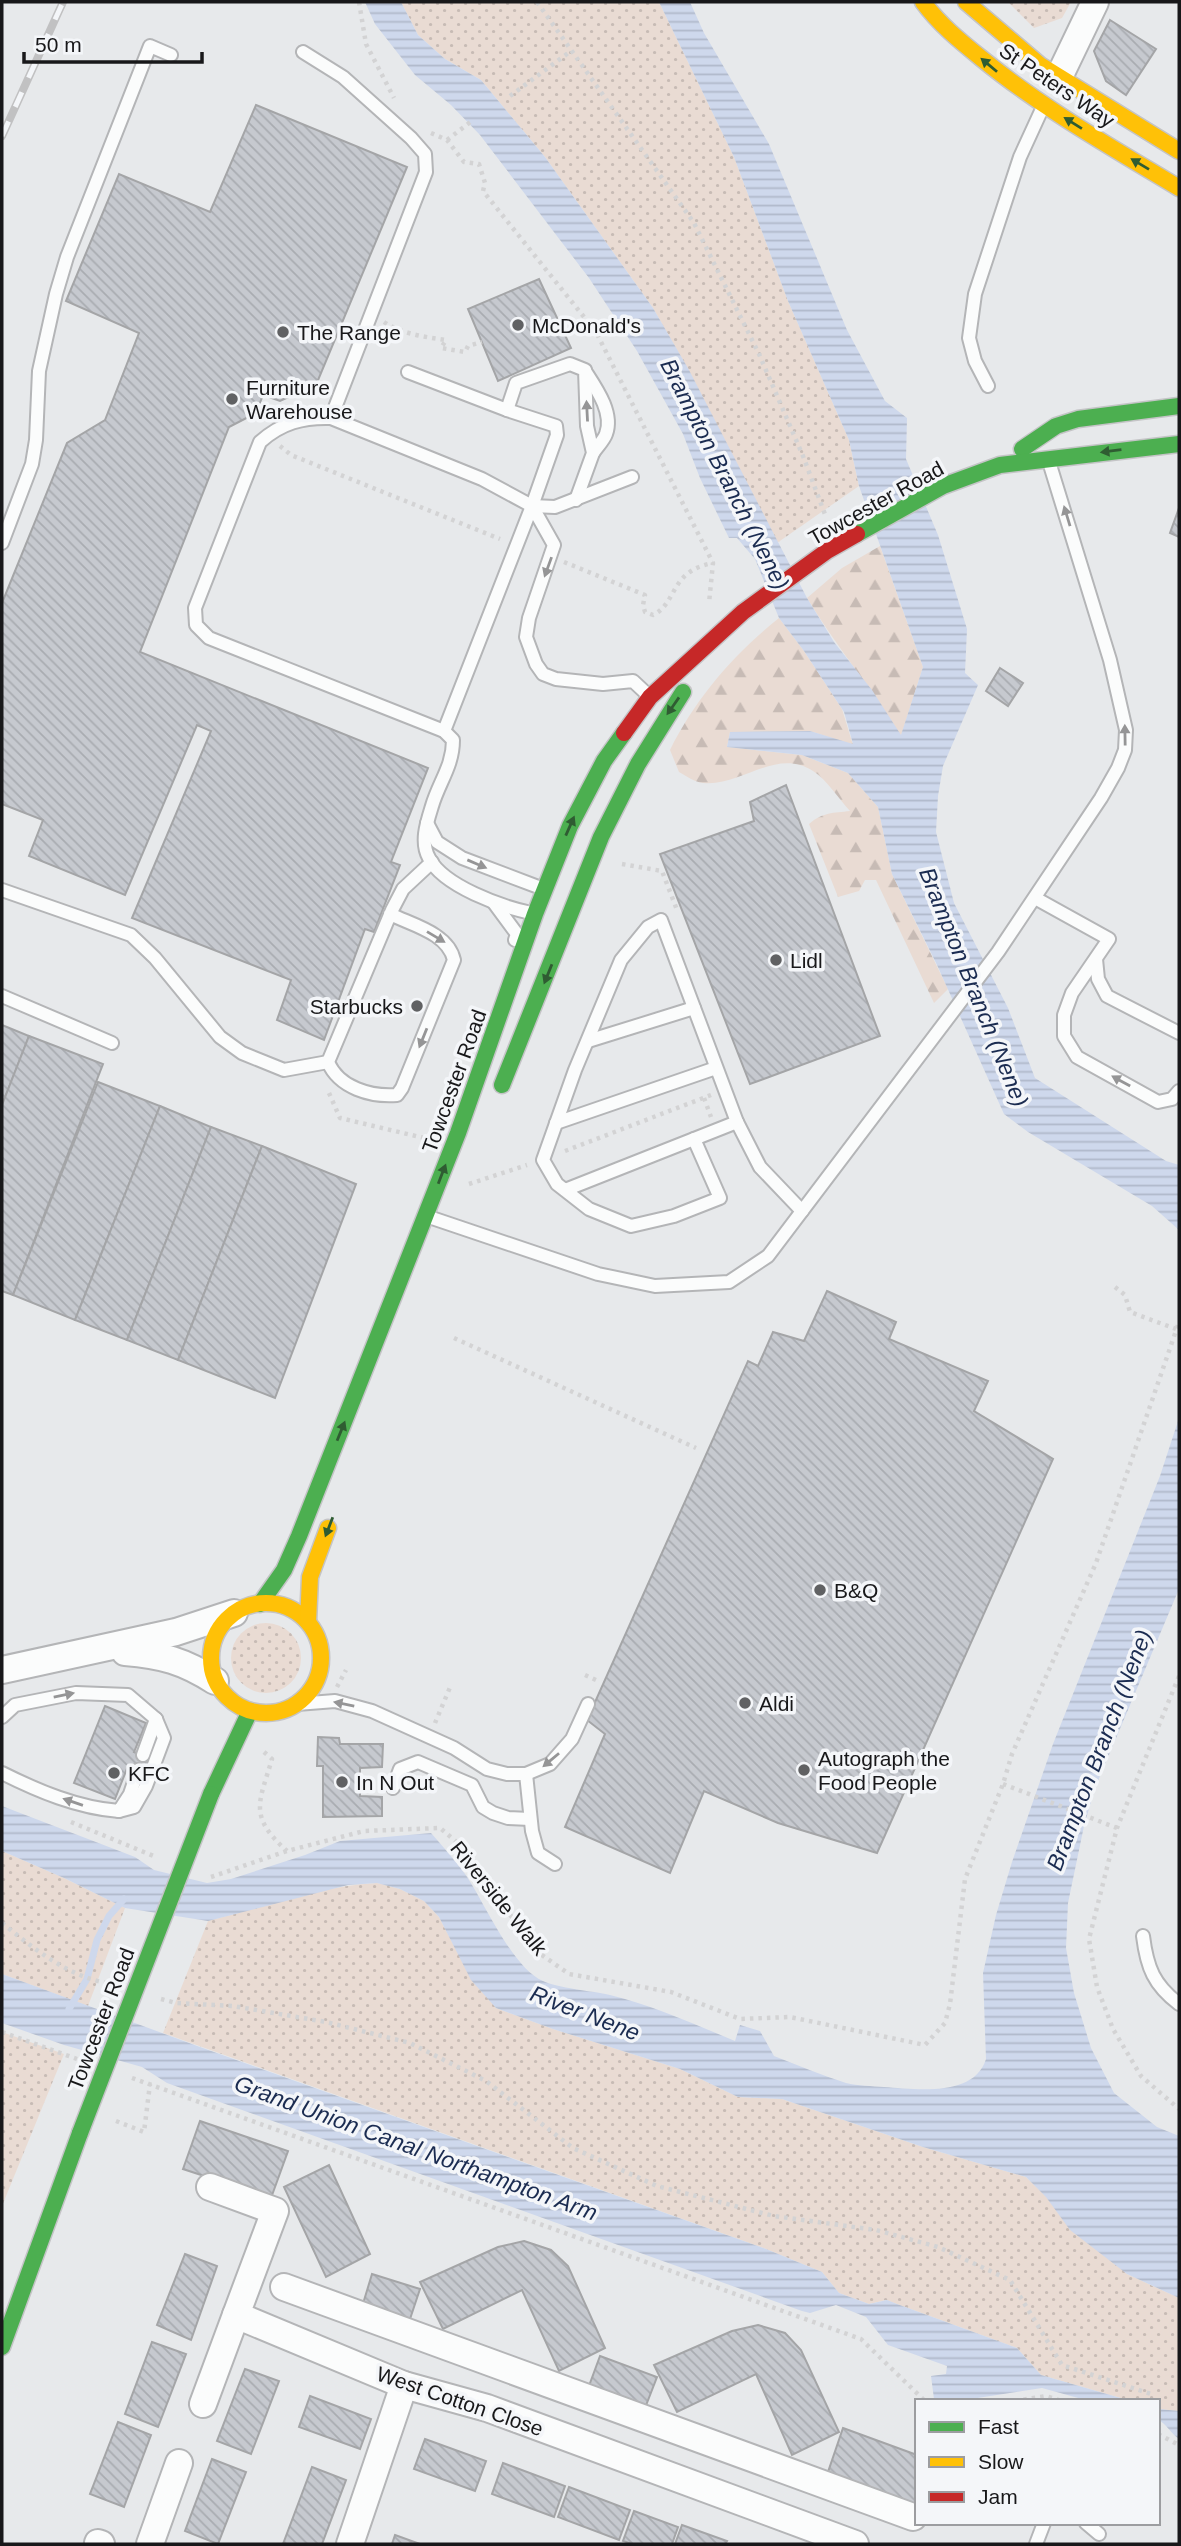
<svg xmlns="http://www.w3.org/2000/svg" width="1181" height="2546" font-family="Arial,sans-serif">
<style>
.grass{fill:url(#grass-dots)}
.forest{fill:url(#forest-firs)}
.water{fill:url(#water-rules)}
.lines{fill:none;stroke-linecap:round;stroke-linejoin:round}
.stream{stroke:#ced8ec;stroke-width:7}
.building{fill:url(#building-back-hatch);stroke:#a4a5a7;stroke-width:2}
.lane-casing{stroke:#b4b5b7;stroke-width:16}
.street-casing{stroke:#b4b5b7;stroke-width:30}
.fast-casing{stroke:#c4c4c6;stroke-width:19}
.slow-casing{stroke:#c4c4c6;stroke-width:19}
.jam-casing{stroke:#c4c4c6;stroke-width:19}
.path{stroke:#d3d3d4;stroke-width:4.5;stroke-dasharray:3.5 5;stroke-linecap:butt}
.lane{stroke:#fbfcfc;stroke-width:12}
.street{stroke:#fbfcfc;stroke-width:26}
.fast{stroke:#4caf50;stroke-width:16}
.slow{stroke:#ffc107;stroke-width:16}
.jam{stroke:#c62828;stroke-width:16}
.rail-casing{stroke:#c1c1c2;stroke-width:8}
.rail{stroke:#f4f6f9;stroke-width:5;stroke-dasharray:16;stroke-linecap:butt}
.fast-bridge-casing{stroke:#c4c4c6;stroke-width:19;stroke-linecap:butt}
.fast-bridge{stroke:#4caf50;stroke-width:16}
.oneway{fill:#2f5c32}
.oneway2{fill:#959596}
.poi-dot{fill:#606163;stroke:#f4f6f9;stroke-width:2.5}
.labels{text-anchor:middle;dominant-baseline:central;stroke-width:7;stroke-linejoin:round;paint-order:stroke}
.street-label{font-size:21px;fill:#18181a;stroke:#f4f6f9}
.poi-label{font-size:21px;fill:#18181a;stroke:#f4f6f9;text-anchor:start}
.water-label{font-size:23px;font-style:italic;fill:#1b2c51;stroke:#f4f6f9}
</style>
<defs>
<pattern id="grass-dots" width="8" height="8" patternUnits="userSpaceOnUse" patternTransform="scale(1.75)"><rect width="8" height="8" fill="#e9dbd3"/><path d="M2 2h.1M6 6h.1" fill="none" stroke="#c7bbb5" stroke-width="1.8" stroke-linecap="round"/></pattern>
<pattern id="forest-firs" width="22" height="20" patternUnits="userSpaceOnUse" patternTransform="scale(1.75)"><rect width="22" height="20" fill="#e9dbd3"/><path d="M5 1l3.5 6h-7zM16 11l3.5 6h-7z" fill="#c7bbb5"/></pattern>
<pattern id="water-rules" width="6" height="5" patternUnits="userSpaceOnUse" patternTransform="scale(1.75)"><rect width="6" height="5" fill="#ced8ec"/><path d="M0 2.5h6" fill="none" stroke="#b0b9ca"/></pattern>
<pattern id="building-back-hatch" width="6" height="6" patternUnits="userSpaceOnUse" patternTransform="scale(1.75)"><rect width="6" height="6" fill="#c6c9cf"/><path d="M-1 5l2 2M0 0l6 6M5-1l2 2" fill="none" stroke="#a9acb1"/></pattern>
</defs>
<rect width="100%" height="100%" fill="#e7e9eb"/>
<g class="grass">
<path d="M401,2H659L734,157L788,301L849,440L859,486L777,543L689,371L653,308L545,157L481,80L445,59L418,35Z"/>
<path d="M1008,2H1071L1062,18L1034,28Z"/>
<circle cx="266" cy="1658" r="35"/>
<path d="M2,1851L64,1878L125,1908L88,2006L2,1974Z"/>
<path d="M377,1883L400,1889L424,1901L439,1917L452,1942L496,2008L553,2029L680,2069L738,2097L782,2099L923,2147L1026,2177L1127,2274L1179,2298V2411L1158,2409V2401H1131L1041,2375L1017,2348L897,2304L886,2300L869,2304L839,2293L822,2272L766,2249L163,2033L208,1921C264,1907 319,1886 377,1883Z"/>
<path d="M2,2032L64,2054L2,2206Z"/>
</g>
<g class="forest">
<path d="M880,546L923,667L901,736C871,688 836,646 807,598L842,568Z"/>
<path d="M779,618L804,651L842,709L853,745L810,731L730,732L727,747L802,755L848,773L878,807L892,874L948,989L934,1003L876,880H865L859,891L838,897L809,824C823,812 833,813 850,811C839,799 827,780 813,771C776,747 741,787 703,783C695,782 686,776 679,772L670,750C696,698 733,655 779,618Z"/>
</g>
<g class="water">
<path d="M365,2H401L418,35L445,59L481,80L545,157L653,308L689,370L807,598L834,642L872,690L901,735L923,667L859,486L849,440L788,301L734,157L659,2H690L704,33L769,144L847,330L885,401L907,418L906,459L938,535L967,629L965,673L978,685L943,766L938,796L936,832L954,903L1008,1008L1035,1078L1166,1161L1179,1165V1230L1152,1206L1028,1132L1004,1114L937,965L892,874L878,807L848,773L802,755L727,747L730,732L810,731L853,744L844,712L804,651L779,618L755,559L737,538H729L700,478L683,434L637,351L589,278L480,135L451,105L415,75L375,24Z"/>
<path d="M1179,1418V1589L1095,1788L1084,1826L1068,1903L1066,1948L1074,1993L1091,2048L1114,2093L1157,2127L1179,2136V2298L1127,2274L1070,2230L1046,2197L1026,2177L923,2147L782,2099L738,2097L680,2069L553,2029L496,2008L471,1980L439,1917L424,1901L400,1889L377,1883L348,1885L208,1921L125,1908L64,1878L2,1851V1806L135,1857L154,1870L207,1883L231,1879L305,1855L340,1841L431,1833C443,1847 455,1860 465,1874C484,1901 512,1968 543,1981C557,1988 593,1991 610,1995C654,2006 694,2024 735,2041L740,2025L760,2031L774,2056C798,2065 821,2075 846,2083C858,2086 872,2086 884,2087C915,2089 974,2098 986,2059L983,1973L996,1915L1012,1862L1053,1744L1160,1476Z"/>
<path d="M2,1974L200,2047L766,2249L822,2272L839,2293L869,2304L887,2300L897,2304L1017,2348L1041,2375L1131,2401H1089L1042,2388L958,2401L934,2399L931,2376L946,2374L947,2366L888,2345L866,2317L836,2305L810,2313L802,2311L167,2083L142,2067L64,2045L2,2023Z"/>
<path d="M1158,2409L1179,2411V2439C1171,2434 1166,2423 1158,2420Z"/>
</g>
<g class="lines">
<path class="stream" d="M69,2009L87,1979L97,1940L109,1916L124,1899"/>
</g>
<g class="building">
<path d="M1110,20L1156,49L1126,95L1106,81L1094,51Z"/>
<path d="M256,105L407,167L316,385L280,401L263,395L256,413L229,427L140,652L428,768L391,862L400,865L374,932L365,929L324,1040L277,1020L291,980L132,918L211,731L197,725L125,895L29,856L43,820L2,804V603L67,443L105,420L139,333L66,301L119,174L210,212Z"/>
<path d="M539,279L571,348L498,381L468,309Z"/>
<path d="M1179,508V537L1170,533Z"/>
<path d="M1000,668L1023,683L1008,706L986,691Z"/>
<path d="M786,785L880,1036L750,1084L660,854L754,821L750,802Z"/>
<path d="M2,1025L29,1036L2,1105Z"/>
<path d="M29,1036L103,1064L13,1295L2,1291V1105Z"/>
<path d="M98,1082L160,1106L75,1320L13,1295Z"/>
<path d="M160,1106L211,1127L127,1340L75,1320Z"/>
<path d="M211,1127L262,1146L178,1360L127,1340Z"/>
<path d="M262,1146L356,1184L275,1398L178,1360Z"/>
<path d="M827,1291L896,1322L889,1339L988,1381L974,1411L1053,1459L877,1853L778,1823L704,1791L670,1873L565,1827L605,1734L587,1720L748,1361L758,1366L773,1332L804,1341Z"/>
<path d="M105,1706L146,1723L134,1752L150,1757L144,1772L128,1766L115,1799L74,1783Z"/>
<path d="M318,1737L339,1738L340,1744H383L382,1767L360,1768V1796L382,1797V1816L323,1817V1766H317Z"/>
<path d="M200,2121L288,2151L271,2198L183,2169Z"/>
<path d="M329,2165L370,2254L326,2277L284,2187Z"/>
<path d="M524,2241L551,2250L568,2266L605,2348L559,2371L522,2290L443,2329L420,2282L498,2247Z"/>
<path d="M185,2254L217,2266L191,2340L157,2325Z"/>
<path d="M372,2274L420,2289L409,2322L362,2307Z"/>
<path d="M758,2325L785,2333L801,2350L839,2432L792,2455L756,2374L677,2412L654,2365L732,2331Z"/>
<path d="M152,2342L186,2354L158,2427L125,2414Z"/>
<path d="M600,2356L657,2377L645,2408L589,2386Z"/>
<path d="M245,2369L279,2381L251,2454L217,2441Z"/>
<path d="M310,2396L371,2419L360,2449L299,2427Z"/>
<path d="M118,2422L151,2435L124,2507L90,2494Z"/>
<path d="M843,2428L917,2455V2507L827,2475Z"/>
<path d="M425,2439L486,2461L475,2491L414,2469Z"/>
<path d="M212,2459L246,2472L218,2544L185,2531Z"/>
<path d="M503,2463L565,2486L554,2517L492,2494Z"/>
<path d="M312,2467L346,2480L322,2544H283Z"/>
<path d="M569,2487L630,2510L619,2540L558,2517Z"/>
<path d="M634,2511L678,2527L672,2544H632L623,2541Z"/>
<path d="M682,2525L727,2541L725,2544H675Z"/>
<path d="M395,2535L420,2544H392Z"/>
</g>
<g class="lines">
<g class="lane-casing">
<g id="lane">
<path d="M303,52L343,77L411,138L425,154L426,172L331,418"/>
<path d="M585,371C596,388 614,413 606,434C604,440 597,447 593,453"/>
<path d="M408,372L507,410L556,426L557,435L532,506L444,731"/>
<path d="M988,386L975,361L969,338L975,294L1020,157L1042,109"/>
<path d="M507,410L516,383L570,364L585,370L587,426L593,453L576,500"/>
<path d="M532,506L554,545L529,618L526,637L536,664L543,674L556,679L603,684L633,681L648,695"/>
<path d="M2,543L32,464L36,440L39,371L56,294L67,257L150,46L171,55"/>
<path d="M427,823L437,842L462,858L541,888"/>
<path d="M2,890L131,935L155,958L220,1037L242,1053L284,1070L328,1062"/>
<path d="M1035,898L1109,939L1072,993L1064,1015V1036L1077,1057L1158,1102L1172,1099L1179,1091"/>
<path d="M494,903L517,934L515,940"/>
<path d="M531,913C502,907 443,886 429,858C420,842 427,822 432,806C439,782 453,766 453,740L444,731L209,638L196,625L195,608L260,442C281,423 303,417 331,418L482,479L532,506L555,507L632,477"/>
<path d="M390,914C412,925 448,933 454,960L402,1088L397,1095C371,1097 339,1088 328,1062L392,910L403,889L432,862"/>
<path d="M1096,959L1098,979L1107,996L1179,1033"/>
<path d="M2,996L112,1043"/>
<path d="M588,1041L694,1008"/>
<path d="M556,1123L716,1068"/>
<path d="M694,1139L737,1122"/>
<path d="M565,1190L694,1139L720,1198L674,1216L631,1226L589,1209L557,1184L543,1160L575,1070L621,960L648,927L661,920L737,1122L760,1167L802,1211"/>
<path d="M429,1217L598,1274L655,1286L729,1282L768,1256L998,952L1101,798L1118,768L1125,750L1126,730L1110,660L1050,465"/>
<path d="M297,1704L335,1701L372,1711L454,1748L487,1769L507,1774H526L550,1764L572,1739L588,1704"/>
<path d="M2,1717L15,1705L76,1693L128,1695L156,1719L143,1755"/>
<path d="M2,1773C38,1791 78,1808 119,1811L130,1794L138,1770"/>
<path d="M526,1774L532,1831L538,1853L555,1864"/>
<path d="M393,1788L400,1769L418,1762L472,1785L483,1807L493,1813L508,1818L530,1819"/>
<path d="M119,1811L134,1807L146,1786L164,1738L156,1719"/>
<path d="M1143,1936C1147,1968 1154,1985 1179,2004"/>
<path d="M1086,2523L1099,2534"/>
<path d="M1036,2544L1044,2523"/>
</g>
</g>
<g class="street-casing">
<g id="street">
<path d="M1059,77L1095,2"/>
<path d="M125,1652C162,1655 184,1661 215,1681"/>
<path d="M2,1670L176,1632L234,1613"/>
<path d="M210,2187L275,2211L236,2315L404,2385L487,2408L855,2544"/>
<path d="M284,2287L913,2517"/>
<path d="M203,2404L236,2315"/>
<path d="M98,2543L101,2544"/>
<path d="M150,2544L179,2463"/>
<path d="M350,2544L404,2385"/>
</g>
</g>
<g class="fast-casing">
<g id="fast">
<path d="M1022,449L1056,426L1078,419L1179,406"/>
<path d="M857,534L943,486L1000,465L1179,444"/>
<path d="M502,1085L601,837L638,764L683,692"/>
<path d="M260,1604L284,1570L299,1536L458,1133L535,914L570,826L604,761L624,733"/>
<path d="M211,1794L250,1711"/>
<path d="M2,2347L80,2133"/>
</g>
</g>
<g class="slow-casing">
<g id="slow">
<path d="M923,2C939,24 960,41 981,58C1042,108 1111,147 1179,188"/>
<path d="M966,2L1040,65L1179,151"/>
<circle cx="266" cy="1658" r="55"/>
<path d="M308,1622L310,1577L328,1528"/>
</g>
</g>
<g class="jam-casing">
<path id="jam" d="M624,733L650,697L743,612L827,551L857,534"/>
</g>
<g class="path">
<path d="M359,2L366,44L394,98"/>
<path d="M537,2L694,223L759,354L803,456L826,517"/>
<path d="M510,96L571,51"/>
<path d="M431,133L447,140L464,162L479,164L485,183L483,191L596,332L713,563L709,603"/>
<path d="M447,140L473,120"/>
<path d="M384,322C402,334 425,337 446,340L441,348L465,352L468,346L482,342"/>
<path d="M280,446L291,455L500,539"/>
<path d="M564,562L645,595L643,605L645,612L653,615C678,603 669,571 713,563"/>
<path d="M622,864L662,871L677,910"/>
<path d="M329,1093L340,1118L424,1138"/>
<path d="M704,1098L711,1117"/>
<path d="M565,1151L711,1095"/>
<path d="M469,1184L527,1165"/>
<path d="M1115,1287L1125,1295L1130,1312L1176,1329"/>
<path d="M454,1338L696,1448"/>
<path d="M585,1675L596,1680"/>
<path d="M1179,1676L1117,1828L1089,1939L1097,1987L1113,2029L1141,2076L1179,2109"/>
<path d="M337,1687L346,1670"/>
<path d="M435,1723L451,1685"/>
<path d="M264,1752L272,1759C259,1803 248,1816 287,1851"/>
<path d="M1003,1784L1117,1828"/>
<path d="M71,1822L156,1857"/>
<path d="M211,1877L287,1851L364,1831L440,1828L466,1850L499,1900L539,1953L569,1974L671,1992L740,2019L790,2017L925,2045L945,2023L950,2004L965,1879L1003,1784L1012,1754L1096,1563L1179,1322"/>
<path d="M2,1923C33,1948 66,1975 106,1983"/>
<path d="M161,1999L176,2003L233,2006L326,2022L410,2043L486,2081L573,2148L657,2186L774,2216L876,2230L938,2247L1010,2280L1062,2365L1151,2394"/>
<path d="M2,2032L77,2059"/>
<path d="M132,2078L861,2339L925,2401"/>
<path d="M116,2121L144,2132L150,2084"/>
<path d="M1015,2401L1046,2396L1062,2401"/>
<path d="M1158,2434L1179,2445"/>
</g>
<use href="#lane" class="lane"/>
<use href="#street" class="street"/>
<use href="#fast" class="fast"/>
<use href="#slow" class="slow"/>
<use href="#jam" class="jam"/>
<g class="rail-casing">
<path id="rail" d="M2,136L63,2"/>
</g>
<use href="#rail" class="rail"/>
<g class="fast-bridge-casing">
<path id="fast-bridge" d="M80,2133L211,1794"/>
</g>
<use href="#fast-bridge" class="fast-bridge"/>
</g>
<defs><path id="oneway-solid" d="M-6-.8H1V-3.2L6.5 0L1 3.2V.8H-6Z" transform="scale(1.75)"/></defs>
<g class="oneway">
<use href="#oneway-solid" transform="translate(989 65) rotate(-140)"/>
<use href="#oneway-solid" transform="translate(1073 123) rotate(-148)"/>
<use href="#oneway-solid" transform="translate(1140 164) rotate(-149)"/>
<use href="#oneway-solid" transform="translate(1111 451) rotate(173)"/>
<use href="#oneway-solid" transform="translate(673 706) rotate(125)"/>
<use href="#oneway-solid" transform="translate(570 826) rotate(-66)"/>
<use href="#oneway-solid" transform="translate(548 974) rotate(112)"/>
<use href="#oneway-solid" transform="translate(442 1174) rotate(-69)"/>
<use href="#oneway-solid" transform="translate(341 1431) rotate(-68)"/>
<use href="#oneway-solid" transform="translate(329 1527) rotate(111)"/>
</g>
<g class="oneway2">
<use href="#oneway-solid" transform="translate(587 411) rotate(-93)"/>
<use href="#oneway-solid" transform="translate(1067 516) rotate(-107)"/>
<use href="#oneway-solid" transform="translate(548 567) rotate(110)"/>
<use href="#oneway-solid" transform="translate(1125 735) rotate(-91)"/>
<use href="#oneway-solid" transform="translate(477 864) rotate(23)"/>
<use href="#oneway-solid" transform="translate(436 937) rotate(31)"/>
<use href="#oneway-solid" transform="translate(423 1038) rotate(112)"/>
<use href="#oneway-solid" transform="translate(1121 1081) rotate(-151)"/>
<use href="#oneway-solid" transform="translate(64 1695) rotate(-11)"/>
<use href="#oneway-solid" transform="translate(344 1704) rotate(-168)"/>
<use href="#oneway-solid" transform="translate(551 1760) rotate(140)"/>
<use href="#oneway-solid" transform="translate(73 1802) rotate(-161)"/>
</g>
<g class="poi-dot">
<circle cx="518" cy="325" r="7"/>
<circle cx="283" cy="332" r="7"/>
<circle cx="232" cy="399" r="7"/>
<circle cx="776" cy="960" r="7"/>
<circle cx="417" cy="1006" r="7"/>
<circle cx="820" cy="1590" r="7"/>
<circle cx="745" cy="1703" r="7"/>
<circle cx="804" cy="1770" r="7"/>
<circle cx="114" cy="1773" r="7"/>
<circle cx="342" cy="1782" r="7"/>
</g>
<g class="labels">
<g class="street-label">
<text transform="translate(1057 85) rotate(34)">St Peters Way</text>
<text transform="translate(876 503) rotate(-29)">Towcester Road</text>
<text transform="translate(454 1081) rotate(-70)">Towcester Road</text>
<text transform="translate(499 1898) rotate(51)">Riverside Walk</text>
<text transform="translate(101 2019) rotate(-69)">Towcester Road</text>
<text transform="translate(460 2401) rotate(19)">West Cotton Close</text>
</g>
<g class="poi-label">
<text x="532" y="325">McDonald's</text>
<text x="297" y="332">The Range</text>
<text x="246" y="387">Furniture<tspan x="246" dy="24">Warehouse</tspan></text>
<text x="790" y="960">Lidl</text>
<text x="403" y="1006" text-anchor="end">Starbucks</text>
<text x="834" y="1590">B&amp;Q</text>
<text x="759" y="1703">Aldi</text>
<text x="818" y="1758">Autograph the<tspan x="818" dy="24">Food People</tspan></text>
<text x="128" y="1773">KFC</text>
<text x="356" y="1782">In N Out</text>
</g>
<g class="water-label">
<text transform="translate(725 474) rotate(63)">Brampton Branch (Nene)</text>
<text transform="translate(974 987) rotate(68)">Brampton Branch (Nene)</text>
<text transform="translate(1099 1750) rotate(-69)">Brampton Branch (Nene)</text>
<text transform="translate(585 2013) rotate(21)">River Nene</text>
<text transform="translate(416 2148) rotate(20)">Grand Union Canal Northampton Arm</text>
</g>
</g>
<rect width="1181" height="2546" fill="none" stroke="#18181a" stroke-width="7"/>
<rect x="915" y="2399" width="245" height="126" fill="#f4f6f9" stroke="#9c9da0" stroke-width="2"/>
<rect x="929" y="2422" width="35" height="10" fill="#4caf50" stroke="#9c9da0" stroke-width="2"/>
<text x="978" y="2434" font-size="21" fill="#18181a">Fast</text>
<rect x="929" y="2457" width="35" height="10" fill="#ffc107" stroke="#9c9da0" stroke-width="2"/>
<text x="978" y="2469" font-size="21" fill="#18181a">Slow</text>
<rect x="929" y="2492" width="35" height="10" fill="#c62828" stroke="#9c9da0" stroke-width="2"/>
<text x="978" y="2504" font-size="21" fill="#18181a">Jam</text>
<path d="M24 52v10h178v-10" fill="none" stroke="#18181a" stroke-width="3.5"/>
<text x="35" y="52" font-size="21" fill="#18181a" stroke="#f4f6f9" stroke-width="5" paint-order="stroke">50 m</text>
</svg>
